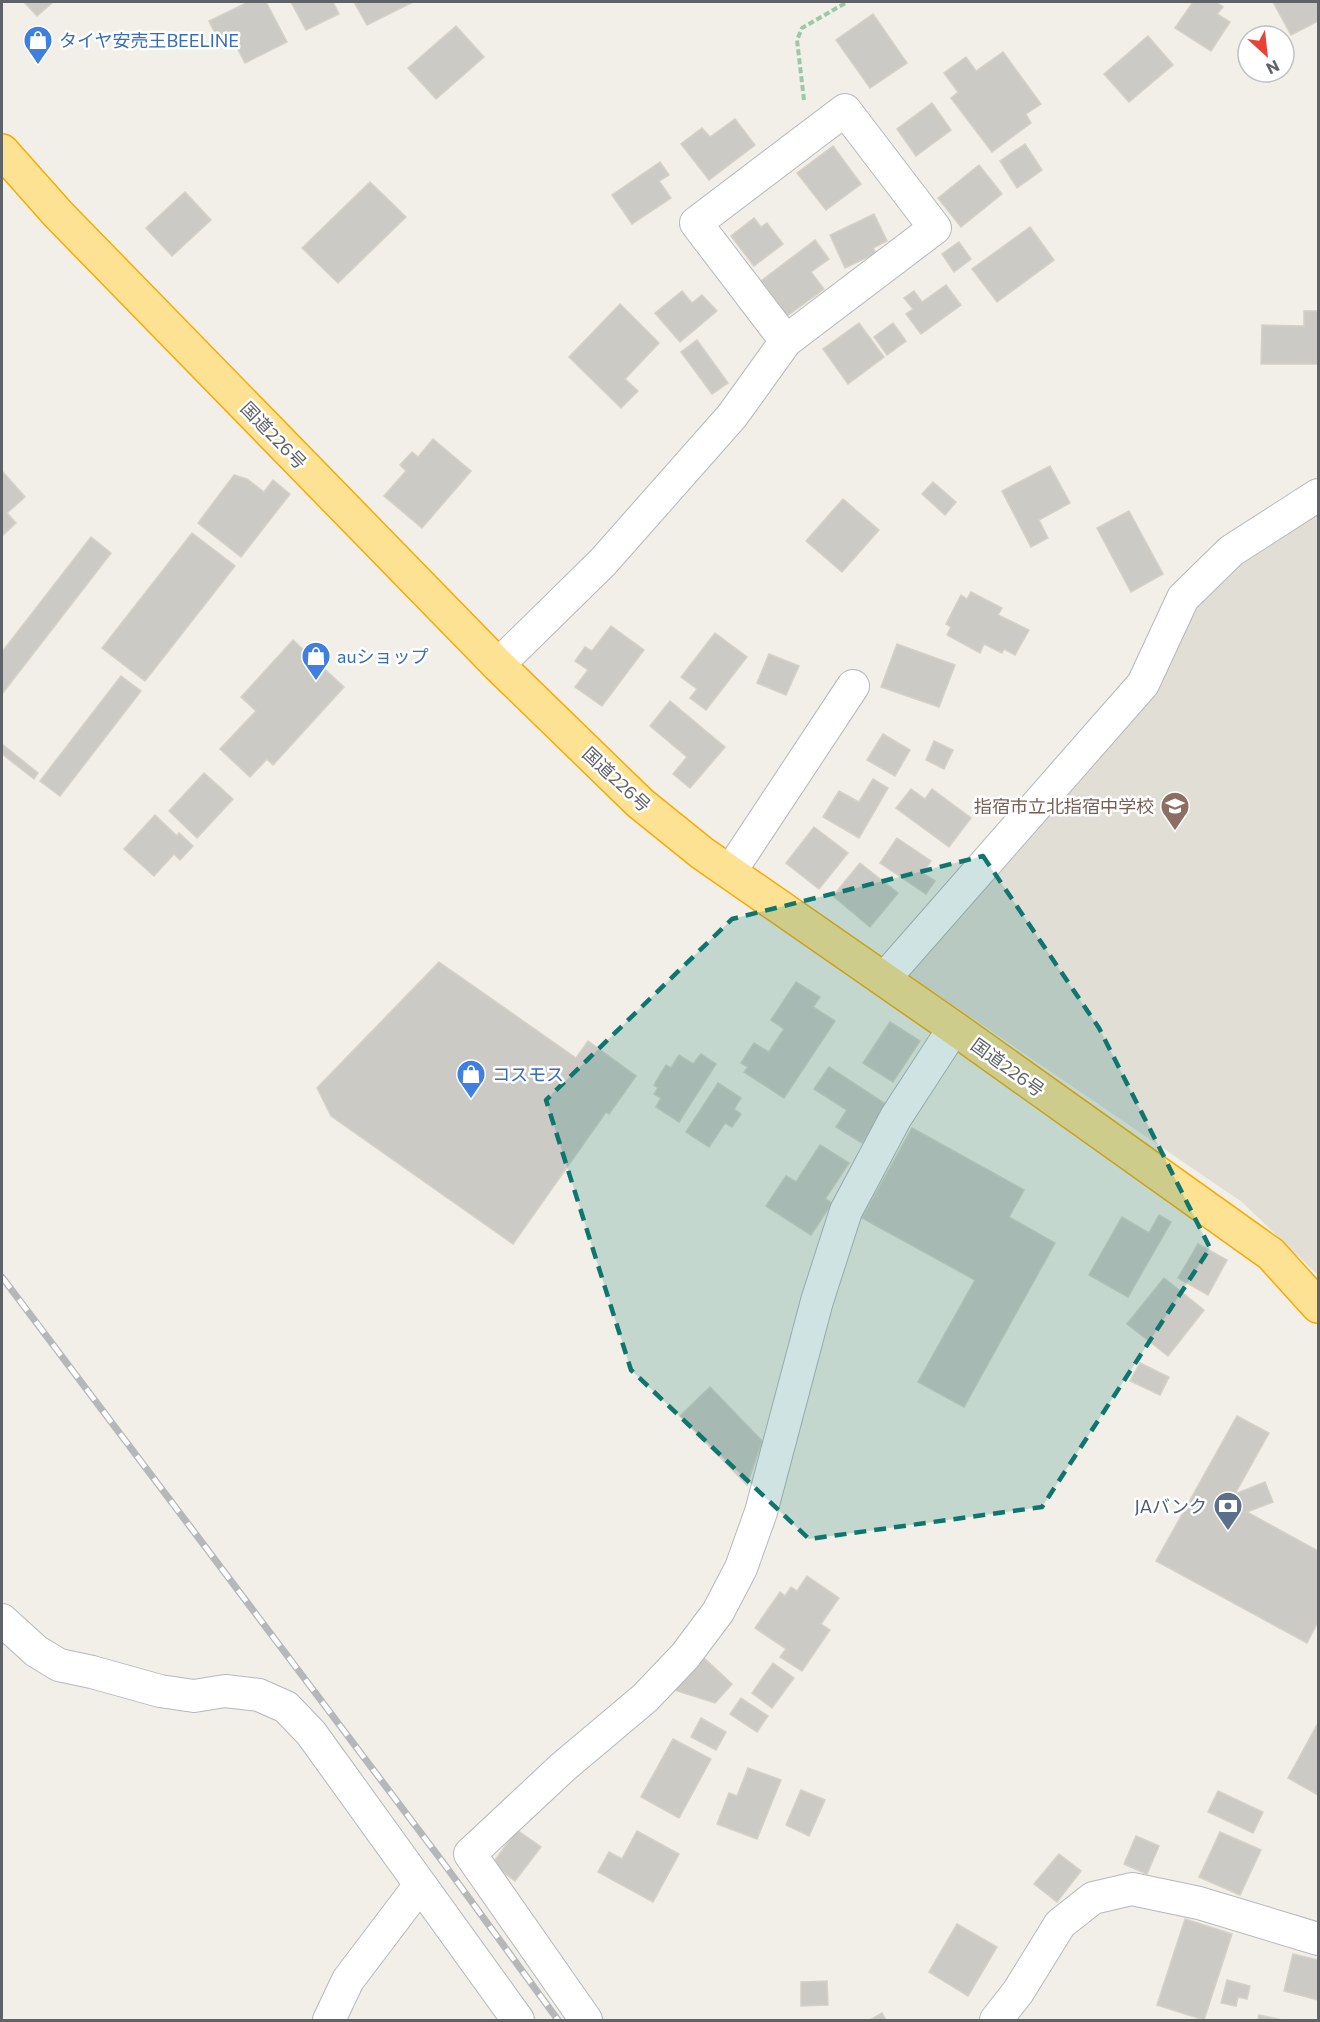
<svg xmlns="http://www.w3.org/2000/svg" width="1320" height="2022" font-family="Commissioner,'Noto Sans JP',sans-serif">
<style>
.education{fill:#e1ded6}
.building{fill:#cccac5;stroke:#d6d1c6;stroke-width:1.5}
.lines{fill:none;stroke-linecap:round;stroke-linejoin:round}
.street-casing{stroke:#b5b8bc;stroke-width:34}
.highway-casing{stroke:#f9ab00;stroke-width:36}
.path{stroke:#9cc7a9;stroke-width:4;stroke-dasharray:6 3;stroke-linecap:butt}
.street{stroke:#fff;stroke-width:32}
.highway{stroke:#fde293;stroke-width:33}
.rail-casing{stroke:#b6b7b8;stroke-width:7}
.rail{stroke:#fff;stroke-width:4.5;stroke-dasharray:14;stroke-linecap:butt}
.marked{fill:#0f766e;fill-opacity:0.2;stroke:#0f766e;stroke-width:4.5;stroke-dasharray:12 8;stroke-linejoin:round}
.labels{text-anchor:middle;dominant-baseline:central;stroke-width:5;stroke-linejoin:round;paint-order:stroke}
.shop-label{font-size:18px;fill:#366cbe;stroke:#fff;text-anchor:start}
.street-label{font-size:18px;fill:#5f6368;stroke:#fff}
.education-label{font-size:18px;fill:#785e54;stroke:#fff;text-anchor:end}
.service-label{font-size:18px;fill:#4e5e75;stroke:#fff;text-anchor:end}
</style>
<rect width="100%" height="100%" fill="#f1efe8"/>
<path class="education" d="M1318,509V1275L1242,1202L909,975L1153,690L1197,600L1224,569Z"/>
<g class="building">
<path d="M24,2H53L37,16Z"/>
<path d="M248,2H266L287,42L245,63L232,38L220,43L209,21Z"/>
<path d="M291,2H333L339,14L306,30Z"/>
<path d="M354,2H413L367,25Z"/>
<path d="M1193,2H1216L1223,7L1217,14L1230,22L1211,51L1175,28Z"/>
<path d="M1273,2H1318V21L1291,35Z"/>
<path d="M873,14L907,63L870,88L836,40Z"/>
<path d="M456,26L484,57L436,99L408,68Z"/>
<path d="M1148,36L1173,65L1129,102L1104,74Z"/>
<path d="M1003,52L1041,104L1026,114L1031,123L992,152L951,98L958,92L944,73L966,57L976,71Z"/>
<path d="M932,103L951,130L916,156L897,129Z"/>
<path d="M735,119L755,145L709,180L681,144L702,128L710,137Z"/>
<path d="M1025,144L1042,170L1017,188L1000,161Z"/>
<path d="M833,146L861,184L826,210L797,173Z"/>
<path d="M660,162L669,175L659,181L671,198L632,224L612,195Z"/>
<path d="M979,165L1002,194L961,227L938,198Z"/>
<path d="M370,182L406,217L338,283L302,248Z"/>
<path d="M185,192L211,220L172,256L146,228Z"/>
<path d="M874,214L887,241L873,248L876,253L845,268L830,235Z"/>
<path d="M754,218L761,227L767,223L783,244L754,266L731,236Z"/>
<path d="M1030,227L1054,260L997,302L972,269Z"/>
<path d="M815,240L829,259L811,272L824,289L787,316L761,281Z"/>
<path d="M959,242L971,259L954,272L942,254Z"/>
<path d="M946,285L961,305L921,334L906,314L913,309L904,298L914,291L922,302Z"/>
<path d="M682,291L692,303L702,295L717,311L680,342L655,313Z"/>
<path d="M620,304L659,343L625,379L638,391L621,408L569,357Z"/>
<path d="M1304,311H1318V364H1261L1262,325L1304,326Z"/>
<path d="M859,323L884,357L848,384L823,349Z"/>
<path d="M893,323L906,341L887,355L874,337Z"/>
<path d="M697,340L728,383L712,394L681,352Z"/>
<path d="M433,439L471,471L422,528L384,496L406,471L400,465L412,452L418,457Z"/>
<path d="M1050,466L1070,503L1039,520L1048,538L1031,547L1002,491Z"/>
<path d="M2,471L25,497L7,513L16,523L2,536Z"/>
<path d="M234,475L247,479L264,492L273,480L290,494L241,557L198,523Z"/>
<path d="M933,482L956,502L945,515L922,494Z"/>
<path d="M843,499L879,530L842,572L806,541Z"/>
<path d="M1129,511L1163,574L1131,592L1097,528Z"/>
<path d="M192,533L235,566L145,681L102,648Z"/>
<path d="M91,537L111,553L2,694V652Z"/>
<path d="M971,592L1002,608L998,615L1029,630L1015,655L1004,649L1002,653L984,644L980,653L947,635L951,627L946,624L961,595L967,599Z"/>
<path d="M611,626L644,650L602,706L575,687L588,670L575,661L585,647L592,651Z"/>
<path d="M715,633L747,657L706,710L690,698L697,689L681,677Z"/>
<path d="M293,640L344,687L273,765L267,759L250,777L220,749L256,711L241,697Z"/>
<path d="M897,644L955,665L939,707L881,687Z"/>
<path d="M769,654L799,666L786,695L757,683Z"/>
<path d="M121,676L141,691L60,796L40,781Z"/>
<path d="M670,701L725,747L690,788L673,774L687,757L650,726Z"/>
<path d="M883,734L910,750L895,776L867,760Z"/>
<path d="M934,741L953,750L944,769L926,760Z"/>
<path d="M2,744L38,773L34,779L2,754Z"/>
<path d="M204,773L233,799L197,838L169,811Z"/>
<path d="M873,779L888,788L859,838L823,817L839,791L859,802Z"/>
<path d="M911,789L925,799L932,789L971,818L949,847L896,808Z"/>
<path d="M155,815L177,836L179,833L193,846L180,860L174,854L154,876L124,849Z"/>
<path d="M814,827L848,853L819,889L786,863Z"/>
<path d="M897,838L931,861L923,873L935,881L926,894L880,863Z"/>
<path d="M860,863L898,893L870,927L833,896Z"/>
<path d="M439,962L576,1058L588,1041L636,1076L609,1114L606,1112L513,1244L331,1116L317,1088Z"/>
<path d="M796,982L820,997L813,1007L835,1021L784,1098L744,1072L748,1067L741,1063L754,1043L769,1052L784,1029L771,1020Z"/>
<path d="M890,1022L920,1041L893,1082L863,1063Z"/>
<path d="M701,1054L716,1064L679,1122L656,1107L661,1098L654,1094L658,1088L654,1085L666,1065L671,1068L679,1055L693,1064Z"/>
<path d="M829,1067L887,1105L862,1143L836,1127L847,1110L814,1089Z"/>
<path d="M718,1083L741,1098L734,1109L741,1114L732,1127L725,1123L709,1147L686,1132Z"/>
<path d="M912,1128L1024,1190L1009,1217L1055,1243L964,1407L918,1382L975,1280L862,1218Z"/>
<path d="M820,1145L849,1163L825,1199L832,1203L811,1235L766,1206L786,1176L796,1182Z"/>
<path d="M1159,1215L1171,1222L1128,1297L1089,1275L1122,1217L1149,1233Z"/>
<path d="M1198,1244L1227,1260L1208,1295L1178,1278Z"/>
<path d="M1164,1278L1204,1310L1168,1356L1127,1324Z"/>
<path d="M1140,1363L1169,1377L1160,1395L1130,1381Z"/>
<path d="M710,1387L762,1441L747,1485L680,1416Z"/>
<path d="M1237,1416L1269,1433L1235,1494L1265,1482L1273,1502L1247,1512L1318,1551V1622L1307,1643L1156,1561Z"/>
<path d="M807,1576L839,1598L821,1624L830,1630L802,1671L780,1657L786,1649L755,1628L780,1592L785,1596L791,1587L797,1591Z"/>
<path d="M703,1657L732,1684L715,1703L674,1690Z"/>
<path d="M773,1663L794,1678L772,1708L752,1693Z"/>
<path d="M741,1698L768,1716L757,1732L730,1714Z"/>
<path d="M701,1718L726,1732L716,1750L691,1737Z"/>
<path d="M1318,1723V1795L1288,1778Z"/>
<path d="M673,1739L711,1759L679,1818L641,1797Z"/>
<path d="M748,1768L781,1780L757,1839L717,1824L729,1793L737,1796Z"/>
<path d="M801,1790L825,1800L809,1836L786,1825Z"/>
<path d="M1218,1791L1263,1812L1253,1833L1208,1812Z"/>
<path d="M517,1830L541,1847L515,1881L492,1864Z"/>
<path d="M637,1831L679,1854L653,1902L598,1872L609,1852L622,1859Z"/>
<path d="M1220,1832L1261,1850L1240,1895L1199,1877Z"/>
<path d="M1136,1836L1159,1846L1147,1874L1124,1864Z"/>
<path d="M1059,1854L1081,1871L1057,1902L1034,1884Z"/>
<path d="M1185,1919L1232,1934L1204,2020L1157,2005Z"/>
<path d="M957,1924L997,1947L968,1996L929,1972Z"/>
<path d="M1293,1954L1318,1960V2000L1284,1991Z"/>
<path d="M1227,1980L1250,1986L1247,1999L1238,1997L1236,2006L1221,2003Z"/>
<path d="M827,1981L828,2005L801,2006V1982Z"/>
<path d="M882,2013L886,2020H870Z"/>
<path d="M1259,2015L1282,2020H1258Z"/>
</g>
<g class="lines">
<g class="street-casing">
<g id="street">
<path d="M498,665L603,562L732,416L786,341L935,228L845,110L696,223L786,341"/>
<path d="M730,872L853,686"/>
<path d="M884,979L1143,684L1183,598L1231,551L1318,495"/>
<path d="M2,1620L36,1651L59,1665L92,1672L160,1691L194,1696L225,1691L259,1695L286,1707L311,1733L518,2020"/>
<path d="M329,2020L348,1980L420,1885"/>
<path d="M586,2020L470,1854L563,1767L645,1698L685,1656L718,1612L741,1568L761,1512L817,1301L846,1211L896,1117L954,1028"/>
<path d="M996,2020L1018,1992L1060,1924L1093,1898L1132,1889L1199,1903L1318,1939"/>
</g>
</g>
<g class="highway-casing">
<path id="highway" d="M2,151L58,214L498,665L640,803L702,853L954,1028L1271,1254L1318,1306"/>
</g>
<path class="path" d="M804,100L797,40L802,28L847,2"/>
<use href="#street" class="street"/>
<use href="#highway" class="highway"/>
<g class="rail-casing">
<path id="rail" d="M2,1277L442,1861L558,2020"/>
</g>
<use href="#rail" class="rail"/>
</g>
<path class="marked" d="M983,856L1099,1028L1210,1248L1042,1507L809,1539L631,1370L546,1100L732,919Z"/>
<defs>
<g id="shop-pin" transform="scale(1.5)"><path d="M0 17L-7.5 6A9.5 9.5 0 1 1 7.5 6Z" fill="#3f7fe0" stroke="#fff"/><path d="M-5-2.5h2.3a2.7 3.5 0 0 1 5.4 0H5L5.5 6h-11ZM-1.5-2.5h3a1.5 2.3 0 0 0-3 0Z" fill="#fff"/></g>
<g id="school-pin" transform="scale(1.5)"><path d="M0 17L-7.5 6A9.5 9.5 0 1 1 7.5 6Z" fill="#8d6e63" stroke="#fff"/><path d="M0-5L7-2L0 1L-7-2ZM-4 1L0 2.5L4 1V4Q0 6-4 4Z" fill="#fff"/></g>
<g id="bank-pin" transform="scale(1.5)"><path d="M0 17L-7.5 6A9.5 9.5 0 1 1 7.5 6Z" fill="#5c6f8a" stroke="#fff"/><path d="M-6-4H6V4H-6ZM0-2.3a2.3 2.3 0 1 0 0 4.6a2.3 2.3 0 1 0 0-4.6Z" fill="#fff"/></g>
</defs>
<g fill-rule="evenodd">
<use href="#shop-pin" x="38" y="40"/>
<use href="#shop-pin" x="316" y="656"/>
<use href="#school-pin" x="1175" y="806"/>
<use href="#shop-pin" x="471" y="1074"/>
<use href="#bank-pin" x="1228" y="1506"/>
</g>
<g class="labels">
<g class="shop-label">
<text x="59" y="40">タイヤ安売王BEELINE</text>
<text x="337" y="656">auショップ</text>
<text x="492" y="1074">コスモス</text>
</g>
<g class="street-label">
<text transform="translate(274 435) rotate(46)">国道226号</text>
<text transform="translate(617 779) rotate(43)">国道226号</text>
<text transform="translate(1008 1067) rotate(36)">国道226号</text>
</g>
<g class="education-label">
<text x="1154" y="806">指宿市立北指宿中学校</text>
</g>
<g class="service-label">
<text x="1207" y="1506">JAバンク</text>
</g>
</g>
<rect width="1320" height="2022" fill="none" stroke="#5f6368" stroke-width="6"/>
<g transform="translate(1266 54) rotate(153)"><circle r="28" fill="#ffffff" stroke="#bfc1c3" stroke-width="1.5"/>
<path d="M0-4.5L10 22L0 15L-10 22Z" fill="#ea4335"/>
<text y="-9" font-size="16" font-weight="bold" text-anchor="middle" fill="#5f6368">N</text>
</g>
</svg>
